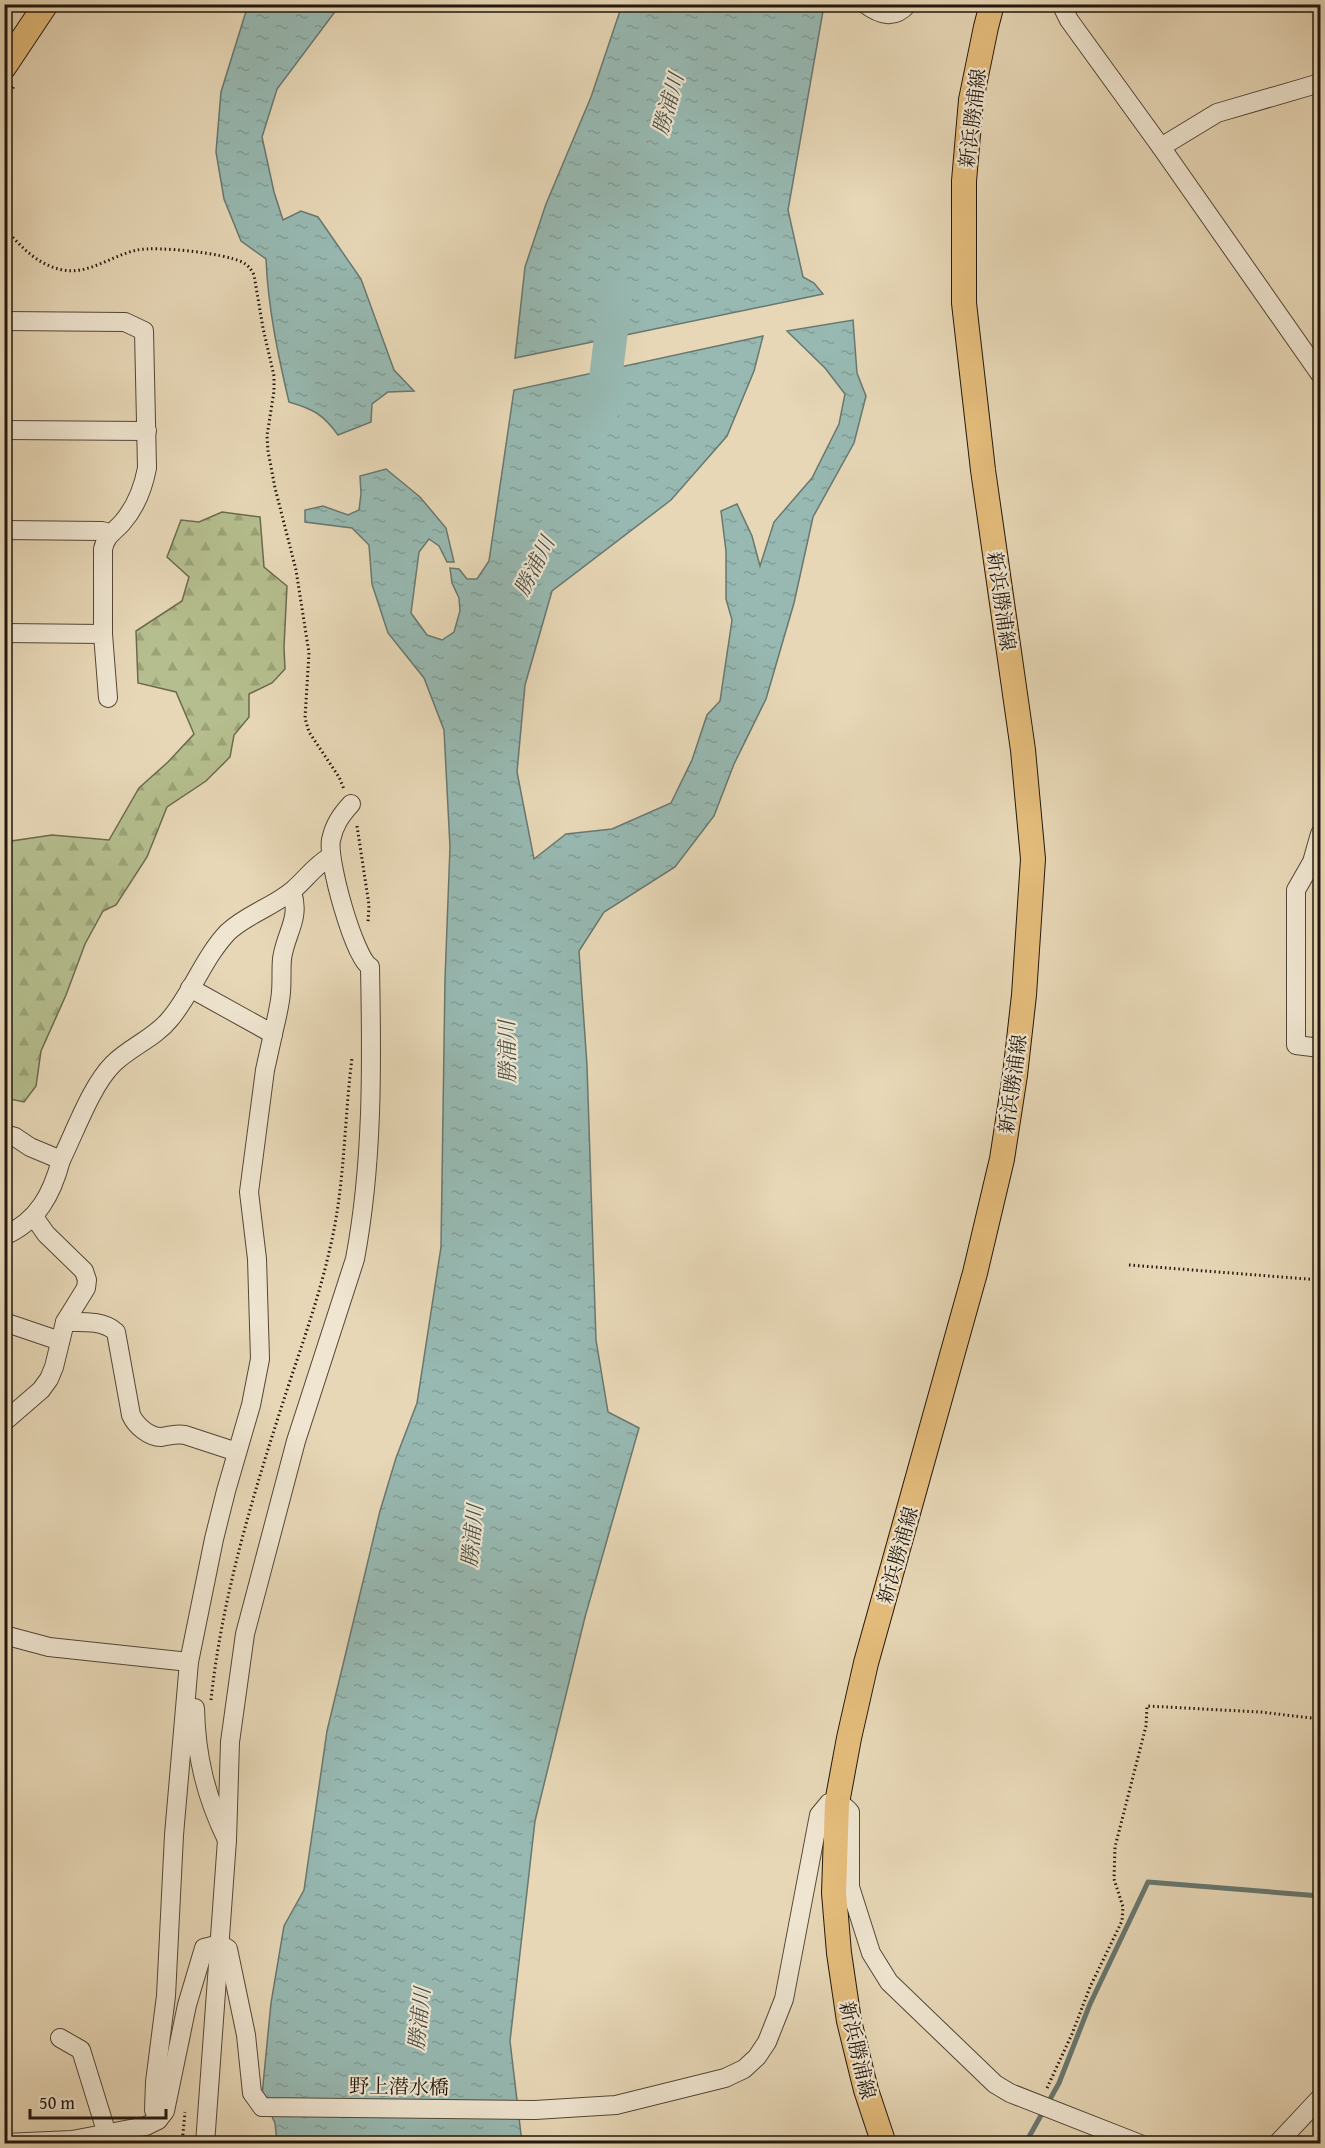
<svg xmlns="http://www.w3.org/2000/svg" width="1325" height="2148" font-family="'Gentium Book Plus','Noto Serif JP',serif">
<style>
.forest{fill:url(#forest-firs);stroke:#6c6a4e;stroke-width:1.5}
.water{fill:url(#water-ripples);stroke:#687870;stroke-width:1.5}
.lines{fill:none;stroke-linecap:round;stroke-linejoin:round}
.stream{stroke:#687870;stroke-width:5}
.river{stroke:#97b9b2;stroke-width:33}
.minor-casing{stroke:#534737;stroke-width:20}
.major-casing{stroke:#22170d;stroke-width:26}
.path{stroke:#22170d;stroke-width:3;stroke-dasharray:1.5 3;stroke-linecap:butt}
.minor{stroke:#efe5d0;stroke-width:18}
.major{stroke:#e4bc7b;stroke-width:24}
.labels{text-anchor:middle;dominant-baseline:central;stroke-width:4.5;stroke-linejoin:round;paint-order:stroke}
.street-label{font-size:20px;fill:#22170d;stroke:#efe5d0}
.water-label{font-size:21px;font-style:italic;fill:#4b5047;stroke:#efe5d0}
</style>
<defs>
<pattern id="forest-firs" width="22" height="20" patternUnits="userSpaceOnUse" patternTransform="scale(1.5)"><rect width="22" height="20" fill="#b5be8e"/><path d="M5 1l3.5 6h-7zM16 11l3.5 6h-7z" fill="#9ba379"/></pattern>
<pattern id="water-ripples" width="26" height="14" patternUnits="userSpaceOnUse" patternTransform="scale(1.5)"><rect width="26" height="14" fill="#97b9b2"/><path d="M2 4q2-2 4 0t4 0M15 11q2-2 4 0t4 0" fill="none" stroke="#829e98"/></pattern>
</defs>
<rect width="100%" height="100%" fill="#e7d7b6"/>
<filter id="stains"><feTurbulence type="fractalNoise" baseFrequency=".00333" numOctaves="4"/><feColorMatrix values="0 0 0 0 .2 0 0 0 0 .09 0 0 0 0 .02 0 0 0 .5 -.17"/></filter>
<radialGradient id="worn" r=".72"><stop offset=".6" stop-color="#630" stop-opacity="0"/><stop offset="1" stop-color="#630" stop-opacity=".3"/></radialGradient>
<path class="forest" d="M222,512L260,517L264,567L287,586L284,647L285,669L272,683L249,694V717L234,735L230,757L206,781L167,807L147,857L116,905L103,911L85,944L66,995L41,1051L36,1086L24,1102L5,1098V842L52,835L109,840L139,788L168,762L194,734L176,692L138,683L136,631L182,601L189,577L167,557L181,520L199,522Z"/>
<g class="water">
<path d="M248,5H340L277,89L262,137L274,192L283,220L301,211L318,217L361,279L394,370L414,391L388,392L372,404L371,422L338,435C323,414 313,409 289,402C278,355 268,308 266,259L241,241L224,199L216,152L221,92Z"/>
<path d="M622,5H828L823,11L788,210L803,277L814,283L823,294L515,358L525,267L546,204L591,97Z"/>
<path d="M853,320L857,373L866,396L854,443L813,517L794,603L766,699L734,764L714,816L675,867L604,912L579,951L587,1065L596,1340L608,1412L639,1428L585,1617L535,1821L510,2041L522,2143H277L275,2123L262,2095L271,2003L284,1926L304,1890L327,1731L380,1511L396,1458L417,1403L441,1247L445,979L450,847L444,730L424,678L388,633L372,584L369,545L352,528L305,522V510L323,506L348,515L359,510L361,494L360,476L386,469L420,497L446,528L454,562H447L439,546L429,539L419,552L411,613L427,635L442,640L454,632L460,611L459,598L452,583L450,568L459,569L467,579H477L489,561L514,390L763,336L754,371L727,436L671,500L552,591L525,685L517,772L534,859L566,834L612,829L671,803L692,760L707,715L720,701L732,620L726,599V551L721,511L737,504L752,536L760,566L774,522L812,478L839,424L845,394L825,368L787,331Z"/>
</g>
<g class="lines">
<path class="stream" d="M1025,2144L1059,2083L1090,2004L1148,1882L1320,1896"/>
<path class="river" d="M601,415L616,294"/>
<g class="minor-casing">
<g id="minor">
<path d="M865,4C880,15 894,20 908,4"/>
<path d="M1061,4L1069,20L1161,147L1320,374"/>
<path d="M1161,147L1217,113L1320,83"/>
<path d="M4,321L125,322L144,331L147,468C143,489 136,507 122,523C113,533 106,535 103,549V634"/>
<path d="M4,430L147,431"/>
<path d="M4,530L102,531L109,533"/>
<path d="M4,633L103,634L108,698"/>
<path d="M1320,834L1312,862L1296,890V1045L1320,1048"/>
<path d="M190,988L273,1034C276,1020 280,1006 281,992C282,981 281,970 282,959C285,934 301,919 292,892"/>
<path d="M4,1134L15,1137L30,1147L61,1160C75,1132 91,1086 113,1064C130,1047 155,1038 170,1019C192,993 204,957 228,932C247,914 273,907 293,890C306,879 315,865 330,857"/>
<path d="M4,1236C38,1221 52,1194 61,1160"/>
<path d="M4,1322L60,1341"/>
<path d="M65,1322C82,1322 103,1320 116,1332L131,1415C136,1426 149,1437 161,1437C169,1436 176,1433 185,1435L237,1452"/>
<path d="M4,1422L41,1390L49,1379L54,1367L65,1322L86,1288L87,1280L84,1271L46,1234L34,1217"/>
<path d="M4,1635L49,1647L189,1662"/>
<path d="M195,1708C196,1757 206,1797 227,1840L205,2144"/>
<path d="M227,1840L230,1742L245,1634L296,1441L355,1259C373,1163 372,1065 370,967C354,957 327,860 331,840C334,825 341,815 351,804"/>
<path d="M60,2038L81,2050L107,2134"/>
<path d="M158,2120L154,2110L155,2082L166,1996L174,1835L189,1662L214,1539L226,1491L251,1405L260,1359L257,1259L249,1192L265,1070L273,1034"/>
<path d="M4,2143L72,2140L146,2126L158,2120L165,2111L187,2005L204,1948L220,1944L228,1949L246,2035L252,2093L262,2107L535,2110L616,2105L725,2078L744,2069L757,2057L767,2042L784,1999L819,1815L829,1803C839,1803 844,1805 850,1812V1887L871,1953L889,1982L995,2084L1010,2093L1140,2144"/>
<path d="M1277,2144L1320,2098"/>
</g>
</g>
<g class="major-casing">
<g id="major">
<path d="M4,67L46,4"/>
<path d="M884,2144L866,2090L849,2021L839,1953L834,1893L837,1803L849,1738L866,1663L975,1273L1002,1159L1015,1075L1024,995L1033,859L1023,750L983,470L964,303V181L971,100L986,27L992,4"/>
</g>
</g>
<g class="path">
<path d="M4,104L14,86"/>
<path d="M4,227C20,246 37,265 63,270C88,275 113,255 137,250C158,246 223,253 242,262C248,265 251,269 254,275L263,328L274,376V391L267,436L268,451L275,488L296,570L309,653L305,718L309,732L339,777L344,789"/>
<path d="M357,826L369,905L368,923"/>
<path d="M1129,1265L1320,1280"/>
<path d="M211,1700C222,1596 253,1495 285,1396C301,1347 319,1298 330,1248C345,1186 344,1121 352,1058"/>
<path d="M1047,2088L1072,2034L1090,1987L1122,1921L1123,1907L1114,1879L1115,1847L1146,1726L1147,1706L1260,1712L1320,1719"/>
<path d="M182,2144L185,2112"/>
</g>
<use href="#minor" class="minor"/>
<use href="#major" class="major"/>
</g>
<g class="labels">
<g class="street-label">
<text transform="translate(972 118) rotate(-83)">新浜勝浦線</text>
<text transform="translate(1002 601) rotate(82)">新浜勝浦線</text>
<text transform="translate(1012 1084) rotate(-82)">新浜勝浦線</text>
<text transform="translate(897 1555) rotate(-74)">新浜勝浦線</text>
<text transform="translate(858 2050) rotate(77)">新浜勝浦線</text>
<text transform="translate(399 2086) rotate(1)">野上潜水橋</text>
</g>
<g class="water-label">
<text transform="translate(668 104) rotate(-74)">勝浦川</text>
<text transform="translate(534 566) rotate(-63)">勝浦川</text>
<text transform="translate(507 1052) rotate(-91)">勝浦川</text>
<text transform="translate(472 1536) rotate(-84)">勝浦川</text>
<text transform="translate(419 2019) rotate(-84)">勝浦川</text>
</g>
</g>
<rect width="1325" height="2148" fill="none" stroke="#e7d7b6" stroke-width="24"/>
<rect x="6" y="6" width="1313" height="2136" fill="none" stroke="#22170d" stroke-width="3"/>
<rect x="12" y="12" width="1301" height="2124" fill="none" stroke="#22170d" stroke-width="1.5"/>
<path d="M30 2109v9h136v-9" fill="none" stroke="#22170d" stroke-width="3"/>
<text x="39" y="2109" font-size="18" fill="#22170d" stroke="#efe5d0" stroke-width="4.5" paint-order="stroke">50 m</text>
<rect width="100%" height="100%" filter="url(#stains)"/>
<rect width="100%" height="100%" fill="url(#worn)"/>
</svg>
